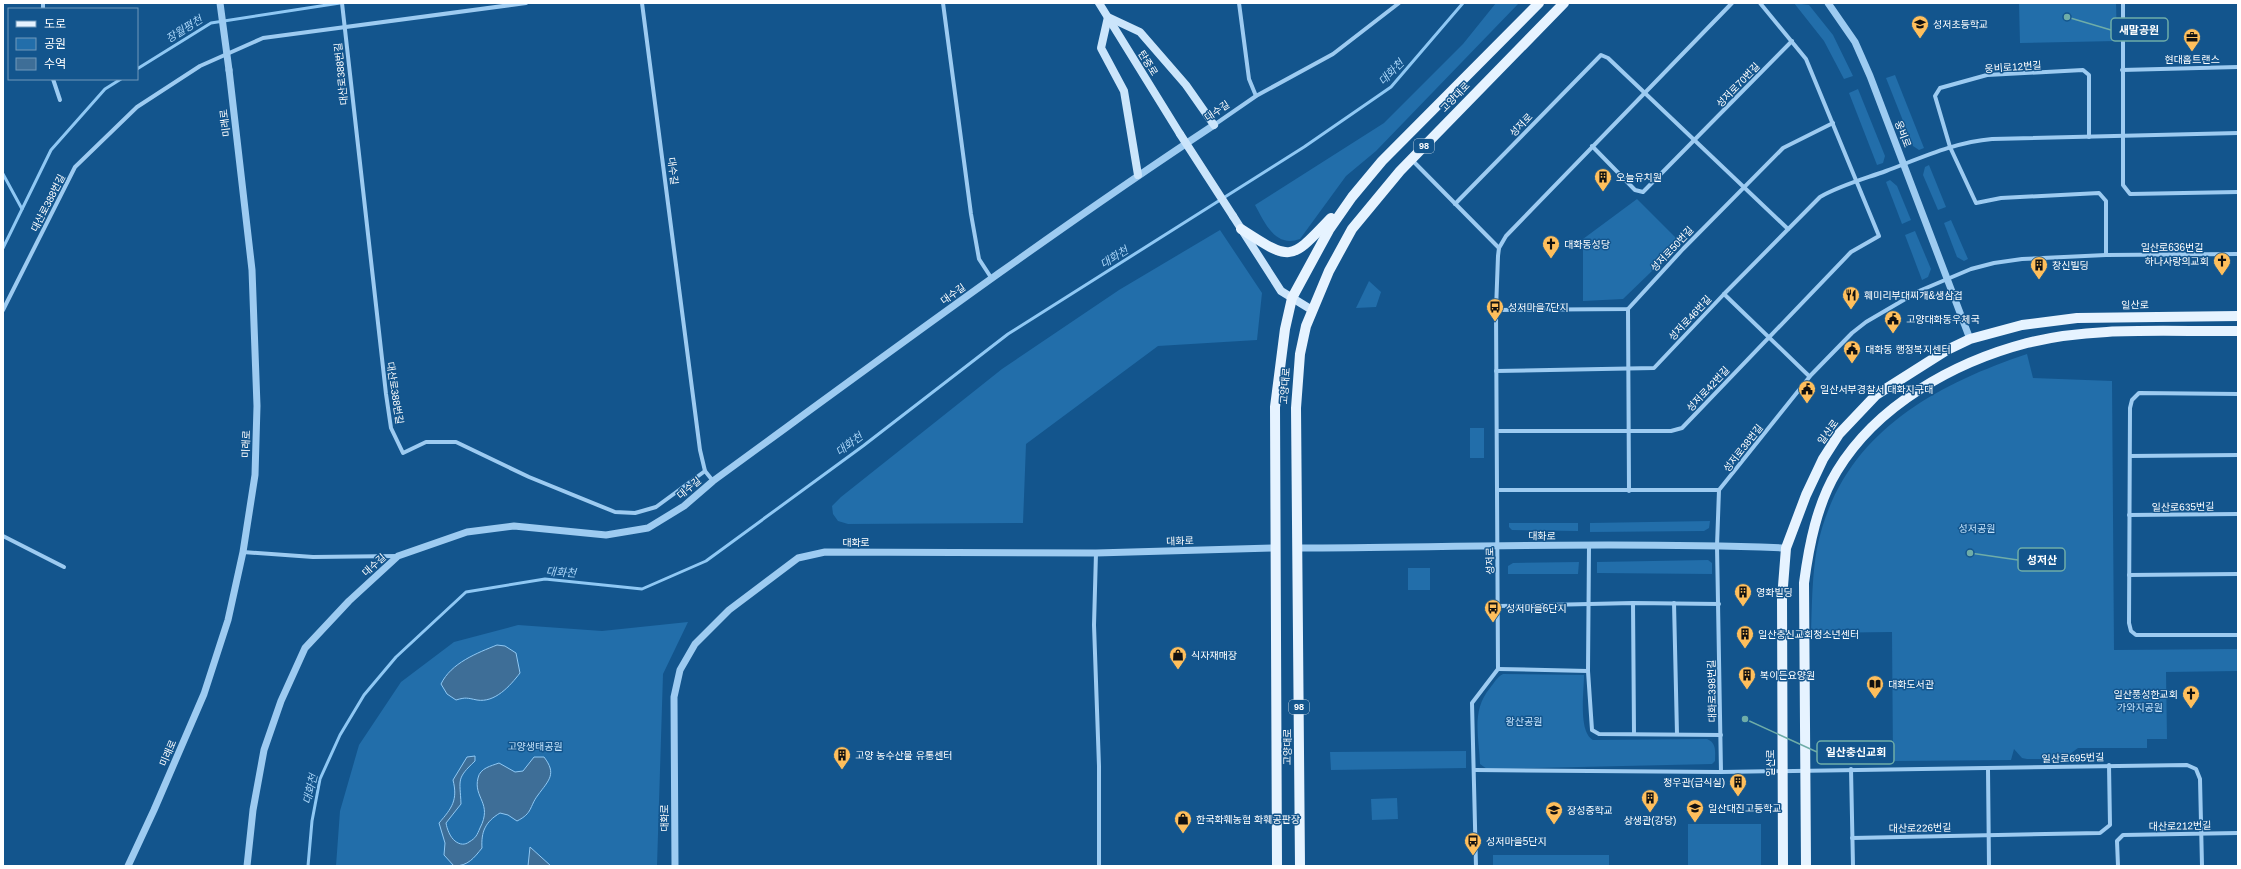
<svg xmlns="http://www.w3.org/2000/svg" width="2241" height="869" font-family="Arial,'Noto Sans KR',sans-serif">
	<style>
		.green { fill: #226eaa }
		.water { fill: #3e6e97; stroke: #8fc8f4 }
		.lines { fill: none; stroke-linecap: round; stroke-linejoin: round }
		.stream { stroke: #8fc8f4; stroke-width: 3 }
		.minor { stroke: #9dcbf1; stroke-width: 4 }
		.tertiary { stroke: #9dcbf1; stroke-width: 7 }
		.secondary { stroke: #cbe5fb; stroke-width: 8 }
		.primary { stroke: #e6f3ff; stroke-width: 10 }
		.tertiary-bridge { stroke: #9dcbf1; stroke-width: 7 }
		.secondary-bridge { stroke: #cbe5fb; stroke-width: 8 }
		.labels { text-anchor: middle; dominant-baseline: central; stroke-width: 3; stroke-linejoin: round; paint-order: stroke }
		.shield { fill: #13558d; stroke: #b8ccdd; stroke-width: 1 }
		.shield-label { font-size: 9px; font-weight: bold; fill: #fff }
		.poi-label { font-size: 10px; fill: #fff; stroke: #13558d; text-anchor: start }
		.street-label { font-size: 10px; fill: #fff; stroke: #13558d }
		.park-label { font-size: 10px; fill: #c4e3fc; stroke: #13558d }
		.water-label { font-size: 11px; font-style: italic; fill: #a9d5f8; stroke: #13558d }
		.leader { fill: none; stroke: #6fada8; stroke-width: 1.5 }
		.callout-dot { fill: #6fada8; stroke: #13558d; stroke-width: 1.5 }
		.callout { fill: #13558d; stroke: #6fada8; stroke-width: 1.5 }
		.callout-label { font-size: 11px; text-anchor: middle; font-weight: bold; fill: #fff }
	</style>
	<rect width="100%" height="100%" fill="#13558d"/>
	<g class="green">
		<path d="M1496,3h23l-143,148 -30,25 -46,63c-25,9 -35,-16 -45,-34l129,-82 79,-79z"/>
		<path d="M1794,3l15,2 24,30 20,41 -9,3 -20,-38z"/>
		<path d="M2019,3h97l1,38 -97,2z"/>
		<path d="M1895,75l29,73 -5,2 -6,-4 -27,-68z"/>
		<path d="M1858,89l27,67 -2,7 -6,2 -28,-72z"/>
		<path d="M1929,165l17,42 -8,3 -15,-35 2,-8z"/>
		<path d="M1890,180l7,6 14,34 -9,4 -16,-42z"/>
		<path d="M1637,199l44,44 -58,56 -40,2v-62z"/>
		<path d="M1951,220l17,39 -4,2 -7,-4 -13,-34z"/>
		<path d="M1220,230l42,63 -5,47 -99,6 -132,98 -3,79 -175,1 -10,-3 -5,-7 -1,-8 9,-9 161,-128 117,-79z"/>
		<path d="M1915,231l16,38 -3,8 -6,3 -17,-45z"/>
		<path d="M1369,281l12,11 -5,15 -20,1z"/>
		<path d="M2027,354l6,24 79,3 2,269 124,-1v22l-72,1 1,67h-20v9h-69l-15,11h-36l-5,-1 -8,-9 -3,11 -118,1 -1,-129 -81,1c1,-29 1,-57 6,-85 23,-111 112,-161 210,-194z"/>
		<rect x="1470" y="428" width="14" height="30"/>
		<path d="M1710,521l-1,7 -5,3 -114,1v-9z"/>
		<path d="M1509,523h69v8l-66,-1 -3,-3z"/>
		<path d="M1708,560l4,3v11l-115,-1v-11z"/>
		<path d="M1579,562l-1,12h-70v-8l5,-3z"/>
		<rect x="1408" y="568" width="22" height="22"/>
		<path d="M688,622l-25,52 -6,192h-321l4,-55 19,-66 42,-63 53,-40 64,-17 84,6z"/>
		<path d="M1503,674l81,1c0,16 -6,57 9,65l114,-1c10,4 8,13 8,22l-3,3 -225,5 -7,-5c-1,-28 -9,-53 10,-76 4,-5 7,-11 13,-14z"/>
		<path d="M1466,751v17l-135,2 -1,-18z"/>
		<path d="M1397,798l1,21 -26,1 -1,-21z"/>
		<rect x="1688" y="824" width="73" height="42"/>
		<rect x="1493" y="855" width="116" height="11"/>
	</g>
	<g class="water">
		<path d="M497,645l8,1 11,7 4,20c-10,13 -25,30 -43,27 -10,-2 -11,-3 -21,0l-9,-6 -6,-10c10,-21 36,-31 56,-39z"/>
		<path d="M475,756v5c-19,18 -15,18 -14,43l-15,19c1,6 4,14 9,18 5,4 10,4 14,1 7,-4 8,-7 11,-14 13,-25 -7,-30 -2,-50 2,-10 13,-12 21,-15l16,9 8,-1 11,-14h10c13,17 5,23 -6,38 -9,12 -5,18 -21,26l-9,-6 -8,-2c-15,9 -19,19 -18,35 -8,10 -14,18 -28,18l-10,-11 1,-12 -6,-20c13,-15 19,-23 14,-43l14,-23z"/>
		<path d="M530,847l21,19h-23z"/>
	</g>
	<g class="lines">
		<g class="stream">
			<path d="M137,69l74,-46 129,-20"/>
			<path d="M3,174l19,35"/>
			<path d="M3,248l48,-98 54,-61 16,-10"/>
			<path d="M308,866l4,-45 8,-42 20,-44 24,-40 32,-38 70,-65 79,-13 97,10 64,-28 157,-115 145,-112 296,-187 87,-60 72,-84"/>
		</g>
		<g class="minor">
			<path d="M43,3v6"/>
			<path d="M342,3l44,391 5,34 12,25 23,-11h30l73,35 86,35 20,1 21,-6 49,-36"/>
			<path d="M642,3l58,447 5,21 8,10"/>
			<path d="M943,3l28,211 8,45 13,20"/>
			<path d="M1239,3l10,76 7,17"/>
			<path d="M2123,3v182l7,9 108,-2"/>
			<path d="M2122,70l116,-3"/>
			<path d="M53,79l7,21"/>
			<path d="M1214,125l42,-29 77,-42 66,-51"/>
			<path d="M2089,137v-62l-6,-5 -96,5 -47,13 -5,8 15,51 26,56 25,-5 98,-5 7,8v54"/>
			<path d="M1592,146l43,44 8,2 149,-151"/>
			<path d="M1412,160l87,88"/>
			<path d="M1455,204l146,-149 7,3 180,171"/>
			<path d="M1724,294l85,82"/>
			<path d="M1628,309l1,182"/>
			<path d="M3,310l72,-143 62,-60 63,-41 63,-28 263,-35"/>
			<path d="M1496,310l132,-1 55,-60 100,-101 50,-25"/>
			<path d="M1496,371l158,-3 70,-74 96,-97c21,-12 44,-18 66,-26 35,-13 69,-29 106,-32l246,-6"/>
			<path d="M2238,394l-99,-1 -7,7 -2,8 -1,215 2,8 5,4h102"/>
			<path d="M1498,431h173l11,-3 169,-176 28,-16 -73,-177 -46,-56"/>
			<path d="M2130,456l108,-1"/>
			<path d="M1498,490h221l92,-115 41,-42 14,-11 53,-31 52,-22 23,-6 28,-4 84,-4 132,-1"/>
			<path d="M1719,490l-2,56 4,226"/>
			<path d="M2129,515l109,-1"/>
			<path d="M3,536l61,31"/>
			<path d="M1589,546l-1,125 4,59 7,4 122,1"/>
			<path d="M243,552l70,5 85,-1"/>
			<path d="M1096,553l-2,72 5,141v100"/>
			<path d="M2129,575l109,-1"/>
			<path d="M1633,603l1,131"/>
			<path d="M1674,603l3,131"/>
			<path d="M1499,606l134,-3 86,1"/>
			<path d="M1498,669l90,2"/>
			<path d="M1851,769l2,97"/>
			<path d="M1988,769l1,97"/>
			<path d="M1475,770l246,2 466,-7 9,4 4,10 2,87"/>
			<path d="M1852,838l248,-5 10,-8 -1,-60"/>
			<path d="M1476,866l-4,-163 26,-34 -2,-359 2,-54 1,-8 7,-12 226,-233"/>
			<path d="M2118,866l-1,-25 6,-6 115,-2"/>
		</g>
		<g class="tertiary">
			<path d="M1828,3l27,39 15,34 100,263"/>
			<path d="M1298,548c163,-1 326,-6 488,0"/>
			<path d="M128,866l26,-56 50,-116 24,-74 15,-68 12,-77 2,-69 -5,-136 -23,-200"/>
			<path d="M247,866l6,-56 11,-60 17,-49 24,-53 44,-47 49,-45 69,-24 47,-6 92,9 42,-7 36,-22 29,-25c166,-121 330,-243 501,-356"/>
			<path d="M675,866l-1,-169 6,-27 15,-26 34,-34 69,-52 27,-6 271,1 179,-5"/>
		</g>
		<g class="secondary">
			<path d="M1099,3l81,131"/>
			<path d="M1138,175l-14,-84 -23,-43 7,-31 32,15 46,53 28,40"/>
			<path d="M1233,216l48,75 31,19"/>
		</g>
		<g class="primary">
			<path d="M1241,229c51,33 49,32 90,-11"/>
			<path d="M1277,866l-2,-459 10,-78 7,-31 37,-68 23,-33 30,-36 157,-158"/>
			<path d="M1300,866l-4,-458 4,-54 6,-28 23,-55 23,-42 48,-58 164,-168"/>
			<path d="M1783,866l-1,-267 4,-51 20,-53 17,-36 16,-25 37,-39 71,-45 23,-11 52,-14 55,-7 161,-2"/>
			<path d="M1806,866l-2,-283c5,-38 13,-79 33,-112 40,-66 117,-109 190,-128 66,-17 143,-11 211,-12"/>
		</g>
		<path class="tertiary-bridge" d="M220,3l9,67"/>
		<path class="secondary-bridge" d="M1180,134l53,82"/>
	</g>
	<defs>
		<g id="school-pin" transform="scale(0.9)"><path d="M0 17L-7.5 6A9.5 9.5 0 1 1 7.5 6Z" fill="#ffbf5c" stroke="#13558d"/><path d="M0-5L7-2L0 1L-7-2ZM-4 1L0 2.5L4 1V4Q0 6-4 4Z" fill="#111"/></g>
		<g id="office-pin" transform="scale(0.9)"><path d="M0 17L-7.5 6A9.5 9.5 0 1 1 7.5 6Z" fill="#ffbf5c" stroke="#13558d"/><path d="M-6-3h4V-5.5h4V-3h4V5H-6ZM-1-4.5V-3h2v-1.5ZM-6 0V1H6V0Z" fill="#111"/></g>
		<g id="building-pin" transform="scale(0.9)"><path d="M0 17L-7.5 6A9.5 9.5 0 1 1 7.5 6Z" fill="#ffbf5c" stroke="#13558d"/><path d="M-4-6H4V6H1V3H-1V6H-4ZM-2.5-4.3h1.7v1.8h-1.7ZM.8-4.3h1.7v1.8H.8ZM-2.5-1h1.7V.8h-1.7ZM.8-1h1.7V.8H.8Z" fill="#111"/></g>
		<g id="church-pin" transform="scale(0.9)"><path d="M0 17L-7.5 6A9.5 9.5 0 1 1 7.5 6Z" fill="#ffbf5c" stroke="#13558d"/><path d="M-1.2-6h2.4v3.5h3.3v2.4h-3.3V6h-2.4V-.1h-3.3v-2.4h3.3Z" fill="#111"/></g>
		<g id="restaurant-pin" transform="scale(0.9)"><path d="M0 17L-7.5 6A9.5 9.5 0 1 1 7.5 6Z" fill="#ffbf5c" stroke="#13558d"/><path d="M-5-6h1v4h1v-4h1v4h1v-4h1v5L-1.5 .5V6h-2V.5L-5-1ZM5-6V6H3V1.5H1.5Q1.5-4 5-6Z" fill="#111"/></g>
		<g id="bus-pin" transform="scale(0.9)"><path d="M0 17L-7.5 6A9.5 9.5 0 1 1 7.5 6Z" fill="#ffbf5c" stroke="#13558d"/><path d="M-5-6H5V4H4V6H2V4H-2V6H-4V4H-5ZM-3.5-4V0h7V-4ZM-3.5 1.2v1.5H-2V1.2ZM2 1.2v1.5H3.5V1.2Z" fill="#111"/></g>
		<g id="civic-pin" transform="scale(0.9)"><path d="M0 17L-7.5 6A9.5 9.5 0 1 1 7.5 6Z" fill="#ffbf5c" stroke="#13558d"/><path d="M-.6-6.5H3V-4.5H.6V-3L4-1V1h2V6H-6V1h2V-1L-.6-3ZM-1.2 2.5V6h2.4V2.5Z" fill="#111"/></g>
		<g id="shop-pin" transform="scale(0.9)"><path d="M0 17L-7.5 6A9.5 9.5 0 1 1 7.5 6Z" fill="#ffbf5c" stroke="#13558d"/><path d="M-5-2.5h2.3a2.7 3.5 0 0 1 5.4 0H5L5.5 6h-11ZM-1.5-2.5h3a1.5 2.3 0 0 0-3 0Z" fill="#111"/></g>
		<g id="library-pin" transform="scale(0.9)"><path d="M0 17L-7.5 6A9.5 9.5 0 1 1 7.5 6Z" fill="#ffbf5c" stroke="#13558d"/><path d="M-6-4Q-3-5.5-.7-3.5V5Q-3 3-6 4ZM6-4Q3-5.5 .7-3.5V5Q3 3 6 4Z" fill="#111"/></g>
	</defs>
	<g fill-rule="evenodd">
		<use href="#school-pin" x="1920" y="24"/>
		<use href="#office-pin" x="2192" y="37"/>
		<use href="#building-pin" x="1603" y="177"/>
		<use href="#church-pin" x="1551" y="244"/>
		<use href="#church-pin" x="2222" y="261"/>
		<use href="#building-pin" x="2039" y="265"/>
		<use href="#restaurant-pin" x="1851" y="295"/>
		<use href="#bus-pin" x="1495" y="307"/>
		<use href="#civic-pin" x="1893" y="319"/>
		<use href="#civic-pin" x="1852" y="349"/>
		<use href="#civic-pin" x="1807" y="389"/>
		<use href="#building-pin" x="1743" y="592"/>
		<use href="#bus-pin" x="1493" y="608"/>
		<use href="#building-pin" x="1745" y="634"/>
		<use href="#shop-pin" x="1178" y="655"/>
		<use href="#building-pin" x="1747" y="675"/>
		<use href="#library-pin" x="1875" y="684"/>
		<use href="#church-pin" x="2191" y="694"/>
		<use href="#building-pin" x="842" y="755"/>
		<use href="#building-pin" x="1738" y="782"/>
		<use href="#building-pin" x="1650" y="798"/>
		<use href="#school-pin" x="1695" y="808"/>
		<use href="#school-pin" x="1554" y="810"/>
		<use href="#shop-pin" x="1183" y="819"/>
		<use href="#bus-pin" x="1473" y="841"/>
	</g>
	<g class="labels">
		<g class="shield">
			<rect x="1414" y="139" width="20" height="14" rx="3"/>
			<rect x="1289" y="700" width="20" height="14" rx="3"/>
		</g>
		<g class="shield-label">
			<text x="1424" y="146">98</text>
			<text x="1299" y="707">98</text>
		</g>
		<g class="poi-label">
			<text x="1933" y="24">성저초등학교</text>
			<text x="2192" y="59" text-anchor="middle">현대홈트랜스</text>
			<text x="1616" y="177">오늘유치원</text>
			<text x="1564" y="244">대화동성당</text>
			<text x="2209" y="261" text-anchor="end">하나사랑의교회</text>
			<text x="2052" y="265">창신빌딩</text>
			<text x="1864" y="295">훼미리부대찌개&amp;생삼겹</text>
			<text x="1508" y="307">성저마을7단지</text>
			<text x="1906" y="319">고양대화동우체국</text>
			<text x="1865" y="349">대화동 행정복지센터</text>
			<text x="1820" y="389">일산서부경찰서 대화지구대</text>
			<text x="1756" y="592">영화빌딩</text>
			<text x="1506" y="608">성저마을6단지</text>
			<text x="1758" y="634">일산충신교회청소년센터</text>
			<text x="1191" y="655">식자재매장</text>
			<text x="1760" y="675">복이든요양원</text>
			<text x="1888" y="684">대화도서관</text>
			<text x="2178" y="694" text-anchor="end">일산풍성한교회</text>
			<text x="855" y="755">고양 농수산물 유통센터</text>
			<text x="1725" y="782" text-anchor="end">청우관(급식실)</text>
			<text x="1708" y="808">일산대진고등학교</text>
			<text x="1567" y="810">장성중학교</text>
			<text x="1196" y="819">한국화훼농협 화훼공판장</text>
			<text x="1650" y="820" text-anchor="middle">상생관(강당)</text>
			<text x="1486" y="841">성저마을5단지</text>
		</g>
		<g class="street-label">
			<text transform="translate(1148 63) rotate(58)">탄중로</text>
			<text transform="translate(2013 67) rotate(-4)">웅비로12번길</text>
			<text transform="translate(341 74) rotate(-96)">대산로388번길</text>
			<text transform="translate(1738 85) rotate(-46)">성저로70번길</text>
			<text transform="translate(1455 97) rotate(-46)">고양대로</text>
			<text transform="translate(1217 111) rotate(-34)">대수길</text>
			<text transform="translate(225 123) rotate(-97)">미래로</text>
			<text transform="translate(1521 125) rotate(-46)">성저로</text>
			<text transform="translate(1903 134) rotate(69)">웅비로</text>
			<text transform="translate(673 171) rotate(83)">대수길</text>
			<text transform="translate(48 203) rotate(-63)">대산로388번길</text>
			<text x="2172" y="247">일산로636번길</text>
			<text transform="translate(1672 249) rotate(-47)">성저로50번길</text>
			<text transform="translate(953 294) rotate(-35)">대수길</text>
			<text transform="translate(2135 305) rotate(-1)">일산로</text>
			<text transform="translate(1690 318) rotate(-47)">성저로46번길</text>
			<text transform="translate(1285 386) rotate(-86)">고양대로</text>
			<text transform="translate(1708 389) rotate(-47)">성저로42번길</text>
			<text transform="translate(395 393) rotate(81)">대산로388번길</text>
			<text transform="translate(1828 432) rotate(-54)">일산로</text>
			<text transform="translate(246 444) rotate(-88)">미래로</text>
			<text transform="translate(1743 448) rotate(-52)">성저로38번길</text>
			<text transform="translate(689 488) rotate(-39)">대수길</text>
			<text transform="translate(2183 507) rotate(-1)">일산로635번길</text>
			<text transform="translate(1542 536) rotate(1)">대화로</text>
			<text transform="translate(1180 541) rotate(-2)">대화로</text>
			<text x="856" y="542">대화로</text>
			<text transform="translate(1490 561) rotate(-91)">성저로</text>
			<text transform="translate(374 565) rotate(-42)">대수길</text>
			<text transform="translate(1712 691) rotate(-91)">대화로398번길</text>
			<text transform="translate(1287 747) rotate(-90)">고양대로</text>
			<text transform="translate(168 753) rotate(-67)">미래로</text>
			<text transform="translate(2073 758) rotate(-2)">일산로695번길</text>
			<text transform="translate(1770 763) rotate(-90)">일산로</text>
			<text transform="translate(664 818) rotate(-90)">대화로</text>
			<text transform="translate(2180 826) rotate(-1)">대산로212번길</text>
			<text transform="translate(1920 828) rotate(-1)">대산로226번길</text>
		</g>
		<g class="park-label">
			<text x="1977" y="528">성저공원</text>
			<text x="2140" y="707">가와지공원</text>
			<text x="1524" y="721">왕산공원</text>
			<text x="535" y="746">고양생태공원</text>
		</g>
		<g class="water-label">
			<text transform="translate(184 29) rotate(-32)">장월평천</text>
			<text transform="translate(1391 72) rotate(-46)">대화천</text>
			<text transform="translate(1114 257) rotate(-32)">대화천</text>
			<text transform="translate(849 444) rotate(-37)">대화천</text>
			<text transform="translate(561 572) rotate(4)">대화천</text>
			<text transform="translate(310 789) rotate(-76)">대화천</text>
		</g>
	</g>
	<path class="leader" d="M2067 17L2111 30M1970 553L2018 560M1745 719L1817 752"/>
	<g class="callout-dot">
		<circle cx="2067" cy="17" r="4"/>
		<circle cx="1970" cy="553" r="4"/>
		<circle cx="1745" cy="719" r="4"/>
	</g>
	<g class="callout">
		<rect x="2111" y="18" width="57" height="23" rx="4"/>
		<rect x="2018" y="548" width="47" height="23" rx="4"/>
		<rect x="1817" y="741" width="77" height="23" rx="4"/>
	</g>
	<g class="callout-label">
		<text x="2139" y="34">새말공원</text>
		<text x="2042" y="564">성저산</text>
		<text x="1856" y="756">일산충신교회</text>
	</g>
	<rect width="2241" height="869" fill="none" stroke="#ffffff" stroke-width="8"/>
	<rect x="8" y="8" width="130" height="72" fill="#13558d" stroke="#7199bb"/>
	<rect x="16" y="21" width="20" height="6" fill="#e6f3ff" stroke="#7199bb"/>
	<text x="44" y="28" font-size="12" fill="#ffffff">도로</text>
	<rect x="16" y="38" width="20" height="12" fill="#226eaa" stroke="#7199bb"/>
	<text x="44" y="48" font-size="12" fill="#ffffff">공원</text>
	<rect x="16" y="58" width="20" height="12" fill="#3e6e97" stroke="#7199bb"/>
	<text x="44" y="68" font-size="12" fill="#ffffff">수역</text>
</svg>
